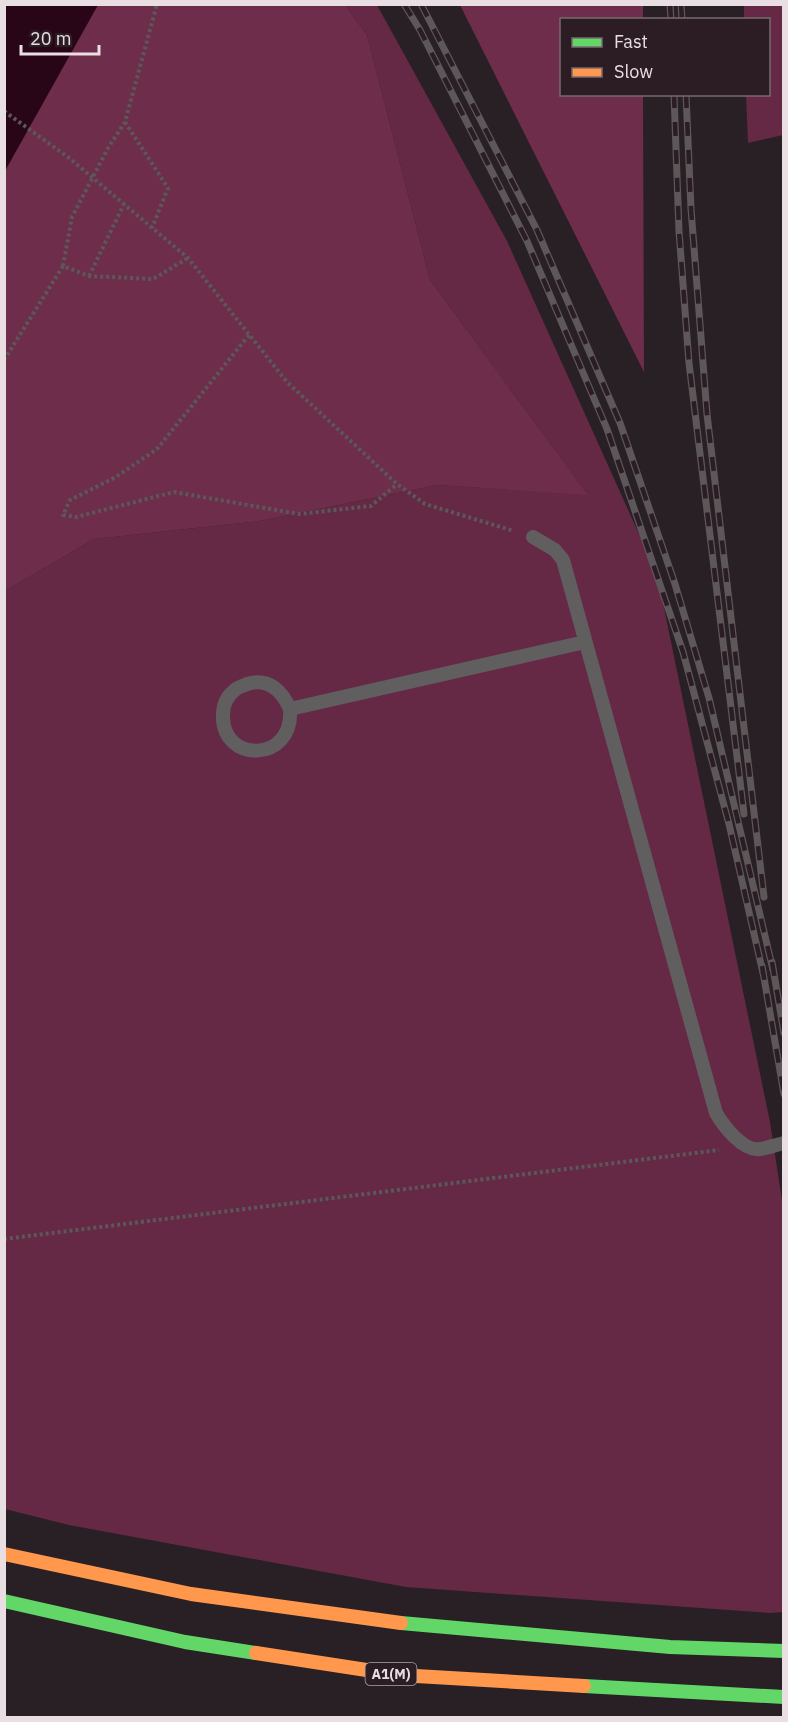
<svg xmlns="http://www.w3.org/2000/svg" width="788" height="1722" font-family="'IBM Plex Sans',sans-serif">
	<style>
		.green { fill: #652945 }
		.forest { fill: #6e2d4b }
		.water { fill: #280617 }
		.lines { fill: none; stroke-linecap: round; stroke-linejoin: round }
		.path { stroke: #5c5759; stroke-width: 4; stroke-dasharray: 3 3; stroke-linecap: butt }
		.lane { stroke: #615e5f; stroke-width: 14 }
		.fast { stroke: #63d668; stroke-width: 14 }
		.slow { stroke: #ff974d; stroke-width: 14 }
		.rail-casing { stroke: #5d575a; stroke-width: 7 }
		.rail { stroke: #2b1d23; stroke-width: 4.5; stroke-dasharray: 14; stroke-linecap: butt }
		.labels { text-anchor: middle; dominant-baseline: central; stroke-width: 4.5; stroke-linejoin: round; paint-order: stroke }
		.shield { fill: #2b1d23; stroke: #b0a5a9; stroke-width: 1.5 }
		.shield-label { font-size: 14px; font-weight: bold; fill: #e9dfe2 }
	</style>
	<rect width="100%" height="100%" fill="#282024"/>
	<g class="green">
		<path d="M345,5h32l130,236 150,333 113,548 13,85v405l-13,1 -364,-26 -337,-62 -64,-16v-918l89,-52 166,-18 177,-36 150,9 -157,-214 -63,-245z"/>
		<path d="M744,5h40l-1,130 -35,8 -2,-48 22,-1v-74l-24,-1z"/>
	</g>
	<g class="forest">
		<path d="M91,5h254l22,30 63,245 158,215 -151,-10 -177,36 -166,18 -89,52 -1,-426z"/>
		<path d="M460,5h183v14l-81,1v74l81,1 1,277z"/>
	</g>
	<path class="water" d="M5,4l93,1 -93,166 -1,-166z"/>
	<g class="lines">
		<g class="path">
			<path d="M4,111l64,46 120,101 99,124 110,102 28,20 89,27"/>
			<path d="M125,122l43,66 -16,40"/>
			<path d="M63,266l9,-49 36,-69 17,-26 32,-118"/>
			<path d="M89,276l35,-72"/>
			<path d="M249,335l-92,114 -41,28 -46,23 -7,15 13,2 98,-25 125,22 72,-8 26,-22"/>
			<path d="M4,360l59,-94 26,10 64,3 35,-21"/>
			<path d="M4,1239l715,-89"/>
		</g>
		<g class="lane">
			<path d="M533,537l22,13 8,10 153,553c7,12 27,39 44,36 8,-1 15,-4 24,-6"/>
			<path d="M290,709c-8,-18 -21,-32 -43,-25 -4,2 -9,3 -12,6 -8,6 -12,15 -12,25 -2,48 71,49 67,-6l295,-67"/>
		</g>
		<g class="fast">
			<path d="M4,1601l181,41 71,11"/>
			<path d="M401,1623l269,24 114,4"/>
			<path d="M584,1686l200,11"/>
		</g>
		<g class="slow">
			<path d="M4,1554l187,40 210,29"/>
			<path d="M256,1653l143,22 185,11"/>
		</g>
		<g class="rail-casing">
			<g id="rail">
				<path d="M404,4l16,26 107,211 80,188 76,223 46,172 34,149"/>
				<path d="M421,4l116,226 83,193 55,161 34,114 64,272"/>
				<path d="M670,4l1,16"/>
				<path d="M681,4l1,16"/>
				<path d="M674,94l5,137 10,132 55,451"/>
				<path d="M686,94l5,115 16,205 57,483"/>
				<path d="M772,962l12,71"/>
				<path d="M762,966l22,128"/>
			</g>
		</g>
		<use href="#rail" class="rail"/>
	</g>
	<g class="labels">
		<rect class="shield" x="365.5" y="1663" width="51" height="22" rx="4.5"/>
		<g class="shield-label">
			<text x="391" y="1674">A1(M)</text>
		</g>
	</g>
	<rect width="788" height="1722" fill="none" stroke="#e9dfe2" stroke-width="12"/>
	<rect x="560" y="18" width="210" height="78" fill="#2b1d23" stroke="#776b6f" stroke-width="1.5"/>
	<rect x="572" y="38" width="30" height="9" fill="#63d668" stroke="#776b6f" stroke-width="1.5"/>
	<text x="614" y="48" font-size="18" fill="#e9dfe2">Fast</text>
	<rect x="572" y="68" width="30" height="9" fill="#ff974d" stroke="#776b6f" stroke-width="1.5"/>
	<text x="614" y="78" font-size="18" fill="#e9dfe2">Slow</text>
	<path d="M21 45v9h78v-9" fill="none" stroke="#e9dfe2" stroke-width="3"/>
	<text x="30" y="45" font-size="18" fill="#e9dfe2" stroke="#2b1d23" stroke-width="4.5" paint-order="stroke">20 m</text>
</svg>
